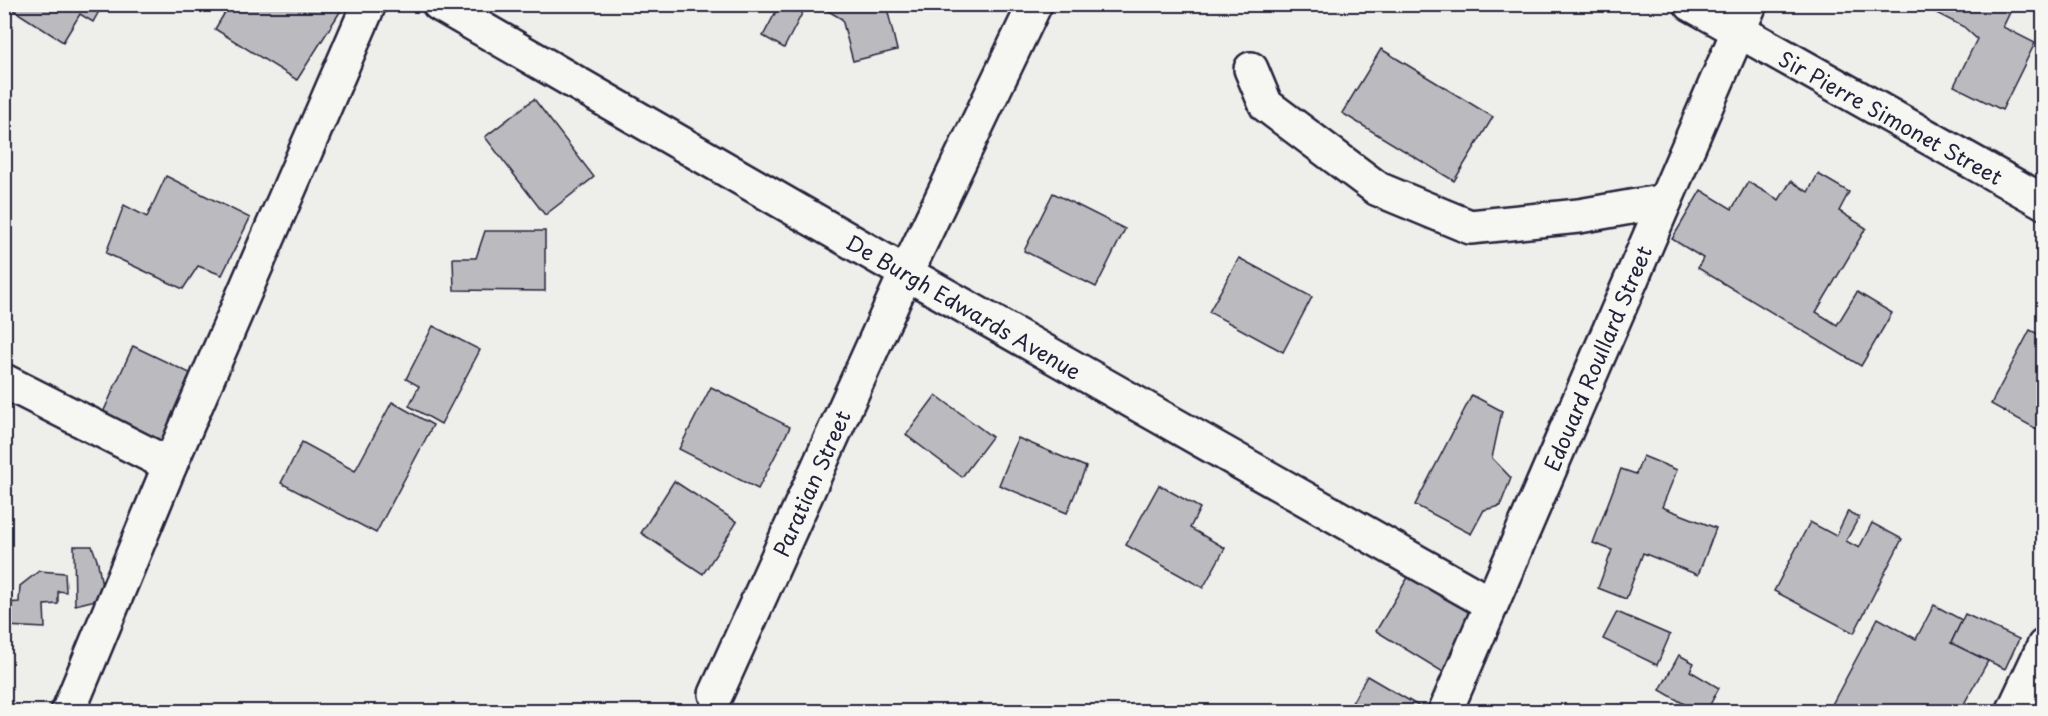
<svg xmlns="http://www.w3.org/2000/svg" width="2048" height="716" font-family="'Playpen Sans',sans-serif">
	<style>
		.building { fill: #bbbbbf; stroke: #22223b; stroke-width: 1.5 }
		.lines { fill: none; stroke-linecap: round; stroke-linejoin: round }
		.minor-casing { stroke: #22223b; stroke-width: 38 }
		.minor { stroke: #f6f6f2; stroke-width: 33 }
		.labels { text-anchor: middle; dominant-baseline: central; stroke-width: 5; stroke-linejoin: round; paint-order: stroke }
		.street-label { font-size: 21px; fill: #22223b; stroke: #f6f6f2 }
	</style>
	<rect width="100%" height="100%" fill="#eeeeeb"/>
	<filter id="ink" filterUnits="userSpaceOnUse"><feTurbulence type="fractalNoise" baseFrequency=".0167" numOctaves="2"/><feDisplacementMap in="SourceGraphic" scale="12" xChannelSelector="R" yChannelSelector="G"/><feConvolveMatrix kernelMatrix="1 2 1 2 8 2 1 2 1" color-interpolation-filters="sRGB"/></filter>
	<g filter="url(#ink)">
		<g class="building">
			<path d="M4,4h99l-10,18 -13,-8 -17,28z"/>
			<path d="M230,4h115l-48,76 -82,-51z"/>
			<path d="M780,4h27l-23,44 -21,-12z"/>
			<path d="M816,4h70l11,46 -44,11 -11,-42z"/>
			<path d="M1919,4h95l-11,23 32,16 -33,67 -48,-24 23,-47 -13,-12z"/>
			<path d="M1381,49l112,68 -39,64 -112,-68z"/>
			<path d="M534,99l60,78 -49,38 -60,-78z"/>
			<path d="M1818,174l31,18 -10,19 27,17 -50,84 21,13 20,-33 35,21 -31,53 -163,-98 5,-10 -31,-19 29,-49 31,19 16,-27 31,18 12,-19 17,11z"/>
			<path d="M166,176l84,42 -28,57 -24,-9 -15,23 -77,-36 18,-48 23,12z"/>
			<path d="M1053,193l72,36 -29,58 -72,-36z"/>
			<path d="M485,231h60v60l-91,-1 -1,-32h23z"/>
			<path d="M1239,258l73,39 -29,55 -74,-40z"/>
			<path d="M433,326l47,24 -39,74 -32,-18 10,-20 -13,-7z"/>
			<path d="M2030,330l14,7v96l-53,-29z"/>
			<path d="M133,346l61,29 -32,68 -60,-28z"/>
			<path d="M711,387l79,40 -32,62 -79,-40z"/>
			<path d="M936,395l56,42 -30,40 -56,-42z"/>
			<path d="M1472,395l30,16 -10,47 19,20 -11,28 -16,4 -13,24 -56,-29z"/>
			<path d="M392,402l41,23 -57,108 -95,-50 21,-41 53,29z"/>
			<path d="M1018,438l68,29 -19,46 -68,-28z"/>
			<path d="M1643,456l34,14 -15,37 54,21 -18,47 -55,-22 -17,46 -28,-11 14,-38 -19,-7 28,-74 15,5z"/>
			<path d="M674,481l63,41 -34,52 -62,-41z"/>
			<path d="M1159,485l41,23 -10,20 35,20 -22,40 -77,-43z"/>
			<path d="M1848,511l11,6 -13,24 13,7 13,-25 30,16 -48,94 -80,-42 36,-69 26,14z"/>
			<path d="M74,546h18l6,17 6,35 -29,7z"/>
			<path d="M1413,569l68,42 -38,61 -67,-41z"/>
			<path d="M39,571l26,2 1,19 -8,-1v13l-14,1 1,23 -40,-2 1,-23 13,-1 1,-16z"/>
			<path d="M1934,605l28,15 -11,23 37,18 -27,48 4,3h-137l50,-94 38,21z"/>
			<path d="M1617,612l53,23 -13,30 -54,-26z"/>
			<path d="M1965,614l54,25 -14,30 -54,-26z"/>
			<path d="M1679,655l15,8 -4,8 29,17 -13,24h-8l-38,-22z"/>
			<path d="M1367,676l62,36h-82z"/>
		</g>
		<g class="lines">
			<g class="minor-casing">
				<g id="minor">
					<path d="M439,4l467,269 585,331"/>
					<path d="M1691,4l353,198"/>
					<path d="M1251,69l15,36 112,84 92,38 109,-11 86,-15"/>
					<path d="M4,381l166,84"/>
					<path d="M716,694l190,-421 129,-269"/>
					<path d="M68,712l102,-247 199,-461"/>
					<path d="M1445,712l305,-708"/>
					<path d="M2013,712l31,-66"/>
				</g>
			</g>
			<use href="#minor" class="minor"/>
		</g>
	</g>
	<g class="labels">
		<g class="street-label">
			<text transform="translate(1891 117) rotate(29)">Sir Pierre Simonet Street</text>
			<text transform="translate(964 306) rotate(30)">De Burgh Edwards Avenue</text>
			<text transform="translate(1597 358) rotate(-67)">Edouard Roullard Street</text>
			<text transform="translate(811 483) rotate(-66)">Paratian Street</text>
		</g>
	</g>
	<rect width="2048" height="716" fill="none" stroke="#f6f6f2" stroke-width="24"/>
	<rect x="12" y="12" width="2024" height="692" fill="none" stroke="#22223b" stroke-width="2" filter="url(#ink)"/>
</svg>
